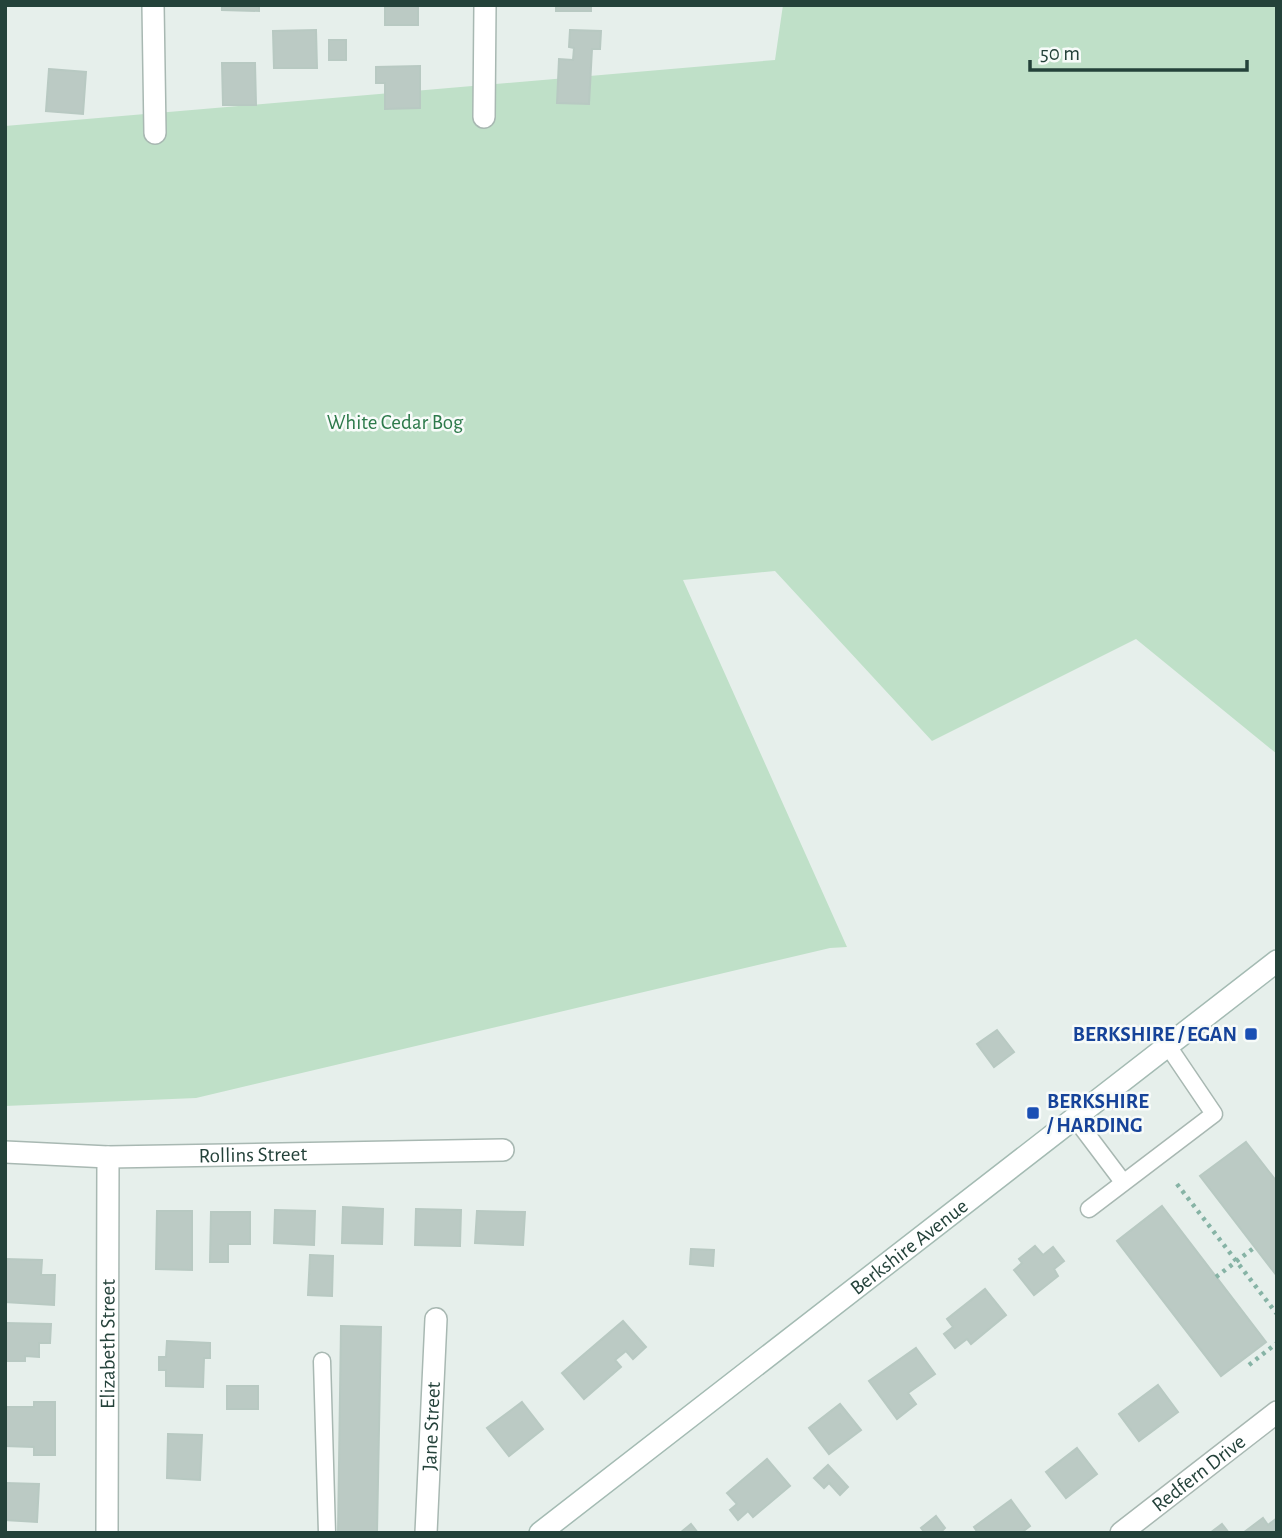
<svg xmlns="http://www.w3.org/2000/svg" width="1282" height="1538" font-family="'Alegreya Sans',sans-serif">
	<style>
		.green { fill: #bfe0c8 }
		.building { fill: #bbcac4; stroke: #b8c9c2; stroke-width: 2 }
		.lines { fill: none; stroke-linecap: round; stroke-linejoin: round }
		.service-casing { stroke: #a8b8b2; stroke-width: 19 }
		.minor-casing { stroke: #a8b8b2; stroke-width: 24 }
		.secondary-casing { stroke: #a4bbb3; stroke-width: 24 }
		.path { stroke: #86b3a5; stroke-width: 4.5; stroke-dasharray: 3.5 5; stroke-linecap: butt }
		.service { stroke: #fff; stroke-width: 16 }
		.minor { stroke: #fff; stroke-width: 21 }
		.secondary { stroke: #fff; stroke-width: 21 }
		.transit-dot { fill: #1a4fb4; stroke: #f7fbf9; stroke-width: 2.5 }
		.labels { text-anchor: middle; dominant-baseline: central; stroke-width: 5; stroke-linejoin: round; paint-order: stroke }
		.park-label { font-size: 21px; fill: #2d7a4b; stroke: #f7fbf9 }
		.transit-label { font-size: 21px; font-weight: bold; fill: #164399; stroke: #f7fbf9; text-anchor: end }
		.street-label { font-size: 21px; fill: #24423a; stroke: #f7fbf9 }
	</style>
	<rect width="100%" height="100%" fill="#e6efeb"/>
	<path class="green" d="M783,5h494v749l-141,-115 -204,102 -157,-170 -92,9 164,367 -17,1 -634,150 -191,8v-980l770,-66z"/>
	<g class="building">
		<path d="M222,5h37v6l-37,-1z"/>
		<rect x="385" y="5" width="33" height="20"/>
		<rect x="556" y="5" width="35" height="6"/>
		<path d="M316,30l1,38h-43l-1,-37z"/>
		<path d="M570,30l31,1 -1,18h-8l-3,55 -32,-1 2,-44 14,1 1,-12 -5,-1z"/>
		<rect x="329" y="40" width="17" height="20"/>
		<path d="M222,63h33l1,42h-33z"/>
		<path d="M420,66v42l-35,1v-26h-9v-16z"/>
		<path d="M49,69l37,3 -3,42 -37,-3z"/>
		<path d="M997,1030l17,22 -20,15 -17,-23z"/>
		<path d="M1246,1142l31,40v94l-77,-100z"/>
		<path d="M1162,1206l104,136 -45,34 -104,-135z"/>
		<path d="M343,1207l40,2 -1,35 -40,-1z"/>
		<path d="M416,1209l45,1 -1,36 -45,-1z"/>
		<path d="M275,1210l40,1 -1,34 -40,-2z"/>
		<path d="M157,1211h35v59l-36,-1z"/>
		<path d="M477,1211l48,1 -2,33 -48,-2z"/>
		<path d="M211,1212h39v32h-22v18h-18z"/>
		<path d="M1035,1246l8,9 10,-8 11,14 -10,8 4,7 -24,19 -20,-25 8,-7 -3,-4z"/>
		<path d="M691,1249l23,1 -1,16 -23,-2z"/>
		<path d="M310,1255l23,1 -1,40 -24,-1z"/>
		<path d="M5,1259l37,1 -1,15h14l-1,30 -49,-3z"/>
		<path d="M985,1289l21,26 -35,29 -4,-5 -12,9 -11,-14 9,-7 -6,-8z"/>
		<path d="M623,1321l23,26 -13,12 -7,-8 -11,9 6,7 -37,32 -22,-26z"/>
		<path d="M5,1323l46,1 -1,19h-11v14l-14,-1v5h-20z"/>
		<path d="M341,1326l40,1 -4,206h-39z"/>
		<path d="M167,1341l43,2v15h-6l-1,29 -37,-1v-16h-7v-13h7z"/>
		<path d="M916,1348l19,26 -27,19 8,11 -19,15 -28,-38z"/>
		<path d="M1158,1385l20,27 -39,29 -20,-27z"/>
		<rect x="227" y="1386" width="31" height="23"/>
		<path d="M34,1402h21v53h-21v-8l-29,-1v-39h29z"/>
		<path d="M522,1402l21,27 -34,27 -22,-28z"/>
		<path d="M840,1404l21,26 -32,24 -20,-26z"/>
		<path d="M168,1434l34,1 -2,45 -33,-2z"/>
		<path d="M1077,1448l20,26 -31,24 -20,-26z"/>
		<path d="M767,1459l23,27 -37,31 -5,-6 -10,9 -8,-10 7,-6 -10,-11z"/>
		<path d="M828,1465l20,22 -8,8 -11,-12 -5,5 -10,-10z"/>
		<path d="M5,1483l34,1 -2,38 -32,-2z"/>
		<path d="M1011,1500l19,26 -9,7h-43l-4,-6z"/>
		<path d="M936,1516l9,12 -5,5h-15l-4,-5z"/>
		<path d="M1263,1518l5,7 9,-7v15h-34z"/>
		<path d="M691,1524l7,9h-18z"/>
		<path d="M1222,1524l7,9h-19z"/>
	</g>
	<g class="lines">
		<g class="service-casing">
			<g id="service">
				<path d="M1074,1117l49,65"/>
				<path d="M1089,1209l125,-95 -46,-68"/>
				<path d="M322,1361l5,172"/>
			</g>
		</g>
		<g class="minor-casing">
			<g id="minor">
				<path d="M153,5l2,128"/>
				<path d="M484,117l1,-112"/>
				<path id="s1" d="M5,1152l103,5 395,-7"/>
				<path id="s2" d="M107,1533l1,-376"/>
				<path id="s3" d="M426,1533l10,-214"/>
				<path id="s4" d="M1121,1533l156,-121"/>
			</g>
		</g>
		<g class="secondary-casing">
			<g id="secondary">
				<path id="s5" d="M540,1533l737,-572"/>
			</g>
		</g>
		<g class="path">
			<path d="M1177,1184l100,130"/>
			<path d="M1216,1277l39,-30"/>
			<path d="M1249,1365l28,-22"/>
		</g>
		<use href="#service" class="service"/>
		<use href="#minor" class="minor"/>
		<use href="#secondary" class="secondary"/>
	</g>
	<g class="transit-dot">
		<rect x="1244" y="1027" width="14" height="14" rx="3.5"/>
		<rect x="1026" y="1106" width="14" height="14" rx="3.5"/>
	</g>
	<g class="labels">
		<g class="park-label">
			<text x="395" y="422">White Cedar Bog</text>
		</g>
		<g class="transit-label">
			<text x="1237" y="1034">BERKSHIRE / EGAN</text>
			<text x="1047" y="1101" text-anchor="start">BERKSHIRE<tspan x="1047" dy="24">/ HARDING</tspan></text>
		</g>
		<g class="street-label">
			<text stroke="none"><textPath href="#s1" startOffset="248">Rollins Street</textPath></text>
			<text stroke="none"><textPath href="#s5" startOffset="467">Berkshire Avenue</textPath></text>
			<text stroke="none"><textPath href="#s2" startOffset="189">Elizabeth Street</textPath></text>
			<text stroke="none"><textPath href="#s3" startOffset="107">Jane Street</textPath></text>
			<text stroke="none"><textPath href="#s4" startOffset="98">Redfern Drive</textPath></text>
		</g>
	</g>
	<rect width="1282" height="1538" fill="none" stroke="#24423a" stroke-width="14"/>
	<path d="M1030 60v10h217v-10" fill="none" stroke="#24423a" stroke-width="3.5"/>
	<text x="1040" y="60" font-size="21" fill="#24423a" stroke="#f7fbf9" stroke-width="5" paint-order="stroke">50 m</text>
</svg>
